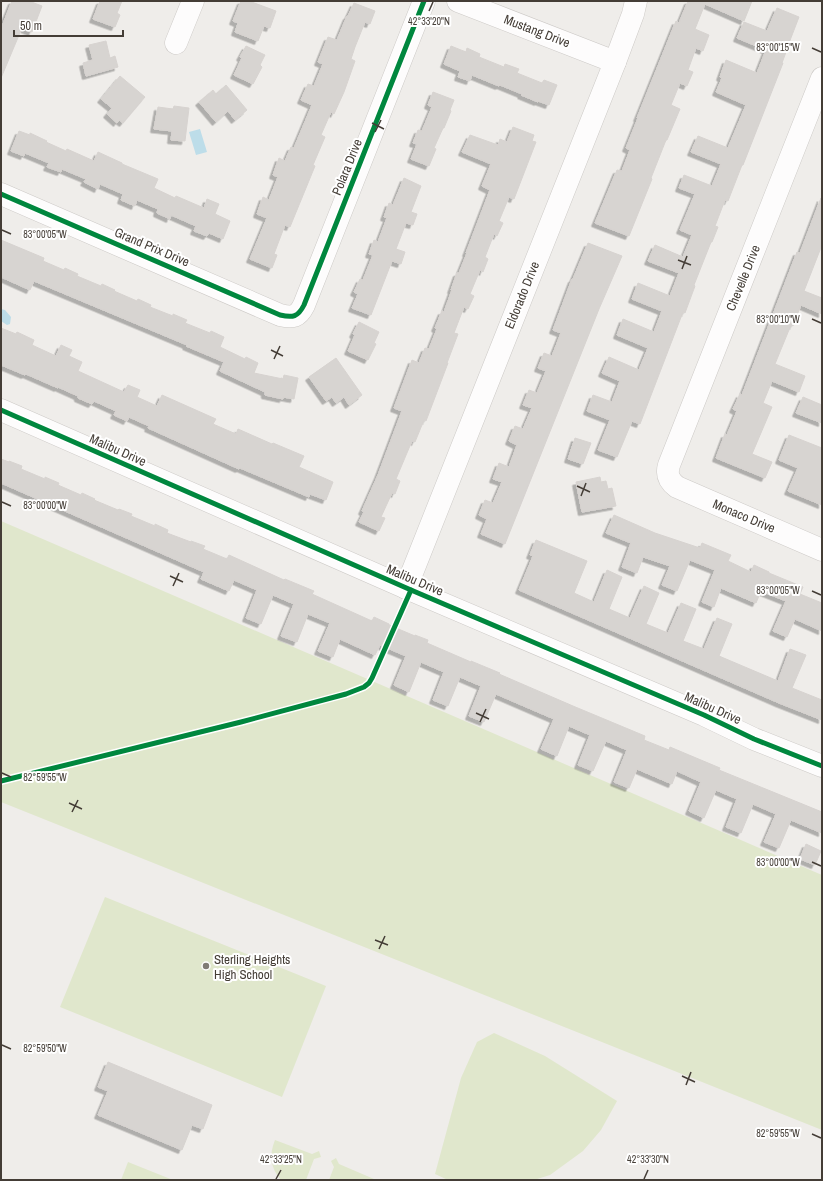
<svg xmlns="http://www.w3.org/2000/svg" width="823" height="1181" font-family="'Archivo Narrow',sans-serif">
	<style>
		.green { fill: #e0e7cc }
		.water { fill: #bddde9 }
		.building { fill: #d7d4d1; stroke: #d7d3d0; filter: url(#shadow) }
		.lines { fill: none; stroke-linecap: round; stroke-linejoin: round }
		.minor-casing { stroke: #cdcac7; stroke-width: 23 }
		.minor { stroke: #fdfcfc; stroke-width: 22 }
		.cycleway-casing { stroke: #fff; stroke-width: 8 }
		.cycleway { stroke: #00873e; stroke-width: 5 }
		.ticks { fill: none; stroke: #443d36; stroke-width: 1.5 }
		.poi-dot { fill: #807b75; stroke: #fff; stroke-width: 1.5 }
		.labels { text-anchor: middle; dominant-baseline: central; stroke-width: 4; stroke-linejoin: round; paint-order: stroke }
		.street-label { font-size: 13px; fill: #443d36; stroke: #fff }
		.poi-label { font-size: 13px; fill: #443d36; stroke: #fff; text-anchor: start }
		.ticks-label { font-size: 10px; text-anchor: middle; fill: #443d36; stroke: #fff; stroke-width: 4; stroke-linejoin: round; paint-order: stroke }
	</style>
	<defs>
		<filter id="shadow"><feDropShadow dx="-3.5" dy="3.5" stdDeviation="0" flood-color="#0004"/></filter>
	</defs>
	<rect width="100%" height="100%" fill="#efedea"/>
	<g class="green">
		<path d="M1,521l821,354v255l-821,-328z"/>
		<path d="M105,897l221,89 -44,111 -222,-90z"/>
		<path d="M494,1033l51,23 72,45 -16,29 -18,21 -33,24 -16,5h-86l-13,-6 26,-96 16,-36z"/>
		<path d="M275,1140l37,14 7,-3 2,6 -7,2 -8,21h-25c-11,-13 -12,-25 -6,-40z"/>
		<path d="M336,1158l3,6 35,15v1h-45l5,-13 -3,-6z"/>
		<path d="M128,1162l45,18h-52z"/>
	</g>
	<g class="water">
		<path d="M200,129l7,23 -11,3 -7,-23z"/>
		<path d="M1,309l4,1 6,7 -1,7 -3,1 -6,-4z"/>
	</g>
	<g class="building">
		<path d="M12,1h17l13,5 -10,26 -10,-4 -21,50v-49z"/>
		<path d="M100,1h22l-5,12 3,2 -5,12 -22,-8z"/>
		<path d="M241,1h8l27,10 -6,17 -6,-2 -6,15 -23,-9 3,-9 -5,-2z"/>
		<path d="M688,1h64l-8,20 -39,-17 -10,25 14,6 -6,16 -7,-3 -8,22 5,2 -6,14 -7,-3 -9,22 9,4 -13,31h-1l-15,38 1,1 -23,57 -34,-13 22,-53 5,1 8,-21 -4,-2 12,-30h-1l39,-97 3,2z"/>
		<path d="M354,3l21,8 -5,13 -5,-2 -10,25 -4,12 4,2 -11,31 -10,22 -3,-2 -10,23 4,2 -12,28 2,1 -25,61 -5,-2 -11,29 3,1 -5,13 -22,-9 17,-41 -10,-4 6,-17 6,3 9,-23 -5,-2 6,-17 6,3 6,-14 3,1 18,-43 -11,-5 7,-16 6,2 9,-22 -5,-2 10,-25 9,3 10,-24h1z"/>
		<path d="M777,8l22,9 -10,26v1l-7,19h1l-40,102h-1l-14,36 -3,-1 -10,26 3,1 -6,15h-1l-17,43 1,1 -10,27 -2,-1 -43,112 -8,-3 -15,36 -19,-7 12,-30 -23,-9 6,-16 19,7 8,-21 -18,-8 7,-16 30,13 9,-22 -31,-13 6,-16 31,13 8,-21 -30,-12 6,-16 32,13 9,-23 -31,-12 7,-16 28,12 9,-22 -12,-5 15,-36 -16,-6 5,-13 28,11 9,-22 -30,-12 7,-16 30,12 18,-43 -30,-13 6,-14 -2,-1 6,-17 31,13 9,-23 -29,-12 7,-16 23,9z"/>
		<path d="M106,41l4,17 5,-2 3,11 -32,9 -3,-13 10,-3 -4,-15z"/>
		<path d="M246,46l19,9 -5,10 2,2 -9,17 -19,-9 8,-17 -2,-1z"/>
		<path d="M451,46l15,6 1,-4 13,6 -1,3 25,10 1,-3 14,5 -2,4 25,10 2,-3 13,5 -8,20 -11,-4v1l-17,-7 1,-1 -22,-9 -1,1 -27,-11 -2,6 -12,-4 2,-6 -16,-7z"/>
		<path d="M120,76l25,21 -22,26 -4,-3 -2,3 -10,-9 5,-6 -11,-9z"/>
		<path d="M226,85l21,25 -12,10 -7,-9 -12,11 -17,-20 14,-12 3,4z"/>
		<path d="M433,92l21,8 -4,10 1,1 -7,17h-1l-9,20 2,1 -7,17 -18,-7 6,-15 -4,-1 5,-13 4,1 10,-24 -4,-2z"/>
		<path d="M174,106l15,2 -4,33 -14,-1 1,-9 -18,-2 4,-22 15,2z"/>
		<path d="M513,127l21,8 -2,6 4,1 -22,57 -5,-2 -10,24 4,2 -6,13 -3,-2 -9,23 3,2 -5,13 -3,-2 -10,24 4,2 -6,13 -4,-2 -10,26 4,1 -11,29h1l-22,58 -2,-1 -9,22 -3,-1 -16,38 4,2 -5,13 -3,-1 -11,24 4,1 -6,13 -20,-9 5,-10 -2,-1 16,-36 24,-64 -8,-3 18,-48 7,3 6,-15 4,1 8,-20 -2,-1 7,-17 2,1 8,-22h-1l6,-17h2l8,-20h-1l24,-63 -8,-4 9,-22 -29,-12 8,-17 28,10 2,-6 7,3z"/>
		<path d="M19,131l11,4v-2l17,8 -1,1 20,9 1,-2 27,12 4,-9 24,11v1l36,15 -4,9 21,10 1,-2 28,12 3,-9 12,5 -4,10 15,7 -7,18 -14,-6 -2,3 -13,-5 2,-5 -25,-11 -1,4 -13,-6 1,-4 -21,-9 -2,6 -14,-6 2,-6 -23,-10 -2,5 -14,-7 2,-3 -24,-10 -1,3 -14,-5 2,-4 -24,-10 -1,3 -13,-5z"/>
		<path d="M404,178l17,8 -10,26 6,2 -4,11 -7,-2 -10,26 9,3 -4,12 -9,-3 -21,54 -19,-7 6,-14 -4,-2 6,-13 3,1 10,-25 -4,-1 5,-14 4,2 9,-24 -3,-1 5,-14 4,2z"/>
		<path d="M821,198l1,47 -18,46 18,7v16l-21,-9 -8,21 -2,-1 -16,39 30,12 -6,16 -27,-11 -9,22 9,4 -20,47 20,8 -7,16 -49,-20 9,-24 2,1 10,-24 -4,-2 7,-15 2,1 55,-143 3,1z"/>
		<path d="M1,240l43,18 -1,3 21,9 1,-2 13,6 -1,2 24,10 1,-2 13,6 -1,1 23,10 1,-2 13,6 -1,2 23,9v-2l14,6 -2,3 25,10 1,-2 13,6 -4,10 25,12 1,-2 12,6 -4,10 29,6 1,-4 14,3 -4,21 -11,-2v2l-18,-4v-3l-45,-21 4,-9 -38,-16 1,-1 -153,-64 -4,9 -29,-13z"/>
		<path d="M588,243l34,13 -23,53 -94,235 -24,-10 6,-15 -8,-4 6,-15 8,3 9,-21 -9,-3 6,-16 10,4 8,-22 -8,-4 6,-15 8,3 9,-21 -9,-3 6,-15 8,3 9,-22 -8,-3 6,-15 8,3 9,-23 -8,-3 19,-51h1z"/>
		<path d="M359,322l20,10 -5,11 2,1 -8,16 -20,-9 7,-16 -2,-1z"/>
		<path d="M1,328l15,6 1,-2 17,8 -2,5 24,11 5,-11 11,5 -3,6 13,6 -4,9 46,21 4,-7 12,5 -3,7 20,9 5,-11 54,24 -3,5 23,10 2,-5 34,15 1,-1 31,13 -5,11 34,15 -7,18 -16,-6 -1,3 -69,-29 -1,1 -91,-41 1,-2 -20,-9 -2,4 -13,-6 2,-4 -22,-10 -2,3 -14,-6v-2l-20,-9v1l-32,-14 -1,1 -24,-10z"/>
		<path d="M336,358l26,37 -13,10 -5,-8 -8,6 -4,-6 -6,4 -17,-24z"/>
		<path d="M803,397l19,8v18l-26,-10z"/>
		<path d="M789,435l33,13v57l-34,-14 10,-23 -19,-8z"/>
		<path d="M575,438l16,5 -8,21 -15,-5z"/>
		<path d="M1,459l8,3v-1l13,5 -1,3 24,10v-2l14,6 -1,2 23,10 1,-2 13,6 -1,1 24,10 1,-1 13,5 -1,2 24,10v-2l13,6 -1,3 24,9v-1l14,5 -2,3 24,10 2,-4 55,25 1,-1 29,12 -2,3 60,27 2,-4 15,7v1l26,11v-1l13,5 -1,3 44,19v-1l29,12 -1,1 74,32 72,30 -1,4 25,10 1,-3 50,21 -1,2 103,42v21l-31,-13 -12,28 -15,-6 12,-28 -23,-10 -12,29 -15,-6 11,-28 -21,-9 -12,28 -15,-7 12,-29 -24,-11 -5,13 -35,-15 -8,19 -15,-6 13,-32 -21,-9 -13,30 -15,-6 12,-30 -21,-9 -12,30 -16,-7 13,-30 -58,-25 -12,28 -15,-6 12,-30 -21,-9 -12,29 -15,-6 11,-28 -23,-10 -12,30 -15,-7 12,-29 -26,-11 -5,10 -35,-16 -7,18 -15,-6 12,-28 -22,-9 -11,28 -16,-6 13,-32 -21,-9 -12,29 -15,-6 11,-28 -23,-10 -5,11 -28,-12 3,-7 -203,-89z"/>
		<path d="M600,477l1,5 5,-1 2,8 4,-1 4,18 -34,6 -6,-30z"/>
		<path d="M614,515l41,18 45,15 2,-5 29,12 -3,6 23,11 3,-7 15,7v1l34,14 -3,7 22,9v28l-27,-12 -8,18 -14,-6 13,-30 -25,-10 -5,12 -35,-15 -7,19 -12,-5 13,-32 -25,-10 -13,31 -15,-6 8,-19 -27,-9 -6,16 -15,-6 9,-24 -25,-10z"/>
		<path d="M536,540l51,21 -13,32 20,9 13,-32 15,7 -13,32 21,9 14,-32 15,7 -13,31 22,9 13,-30 15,6 -13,32 21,8 13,-31 15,6 -13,32 59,25 12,-32 16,6 -14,33 30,12v20l-43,-17 -260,-113 14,-34 -3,-1z"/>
		<path d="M806,844l15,7 -6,14 -15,-6z"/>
		<path d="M108,1062l104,43 -9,24 -11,-4 -10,25 -84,-35 10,-24 -10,-4z"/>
	</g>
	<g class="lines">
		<g class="minor-casing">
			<g id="minor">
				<path d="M458,1l157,61"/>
				<path d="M176,43l17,-42"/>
				<path d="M822,78l-153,387c-3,10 0,16 8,22l145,63"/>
				<path d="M1,194l279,121c13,3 18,2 24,-10l120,-304"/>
				<path d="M1,410l410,180 293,125 50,24 68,27"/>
				<path d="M406,588l209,-526 18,-48 3,-13"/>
			</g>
		</g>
		<use href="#minor" class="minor"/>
		<g class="cycleway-casing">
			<g id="cycleway">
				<path d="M1,194l279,121c13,3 18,2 24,-10l120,-304"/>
				<path d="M1,410l410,180 293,125 50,24 68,27"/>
				<path d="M1,781l240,-59 105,-28 18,-7 5,-4 3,-5 39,-88"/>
			</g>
		</g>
		<use href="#cycleway" class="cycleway"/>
	</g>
	<path class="ticks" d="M429,11l4,-9M812,48l9,4M372,123l12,6M375,132l6,-12M2,230l9,4M678,260l13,5M682,269l5,-13M812,319l9,4M271,350l12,6M274,359l6,-13M577,486l13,6M581,496l5,-13M2,502l9,4M170,576l13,6M173,586l6,-13M812,591l9,4M476,713l13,6M480,722l6,-13M2,773l9,4M69,803l13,6M72,812l6,-12M812,862l9,4M375,940l13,5M379,949l6,-13M2,1045l9,4M682,1076l13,6M686,1085l5,-13M812,1134l9,4M276,1179l5,-9M644,1179l4,-9"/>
	<circle class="poi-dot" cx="206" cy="966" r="4"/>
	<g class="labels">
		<g class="street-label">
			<text transform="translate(537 31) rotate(21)">Mustang Drive</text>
			<text transform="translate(347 167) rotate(-68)">Polara Drive</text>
			<text transform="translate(152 247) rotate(23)">Grand Prix Drive</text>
			<text transform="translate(743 278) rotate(-68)">Chevelle Drive</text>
			<text transform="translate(522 295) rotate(-68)">Eldorado Drive</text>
			<text transform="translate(118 450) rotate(24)">Malibu Drive</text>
			<text transform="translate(744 516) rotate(23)">Monaco Drive</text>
			<text transform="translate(415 580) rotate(23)">Malibu Drive</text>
			<text transform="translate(713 708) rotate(24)">Malibu Drive</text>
		</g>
		<g class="poi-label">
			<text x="214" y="959">Sterling Heights<tspan x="214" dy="15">High School</tspan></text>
		</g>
	</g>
	<g class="ticks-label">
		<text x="429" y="25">42°33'20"N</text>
		<text x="778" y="51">83°00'15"W</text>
		<text x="45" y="238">83°00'05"W</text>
		<text x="778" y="323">83°00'10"W</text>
		<text x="45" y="509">83°00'00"W</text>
		<text x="778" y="594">83°00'05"W</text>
		<text x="45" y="781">82°59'55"W</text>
		<text x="778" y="866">83°00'00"W</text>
		<text x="45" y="1052">82°59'50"W</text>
		<text x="778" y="1137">82°59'55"W</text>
		<text x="281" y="1163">42°33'25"N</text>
		<text x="648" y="1163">42°33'30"N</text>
	</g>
	<rect width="823" height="1181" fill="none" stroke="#443d36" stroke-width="4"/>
	<path d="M14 30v6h109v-6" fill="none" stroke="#443d36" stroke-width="2"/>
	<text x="20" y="30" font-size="12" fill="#443d36" stroke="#ffffff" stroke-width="3" paint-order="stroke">50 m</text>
</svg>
